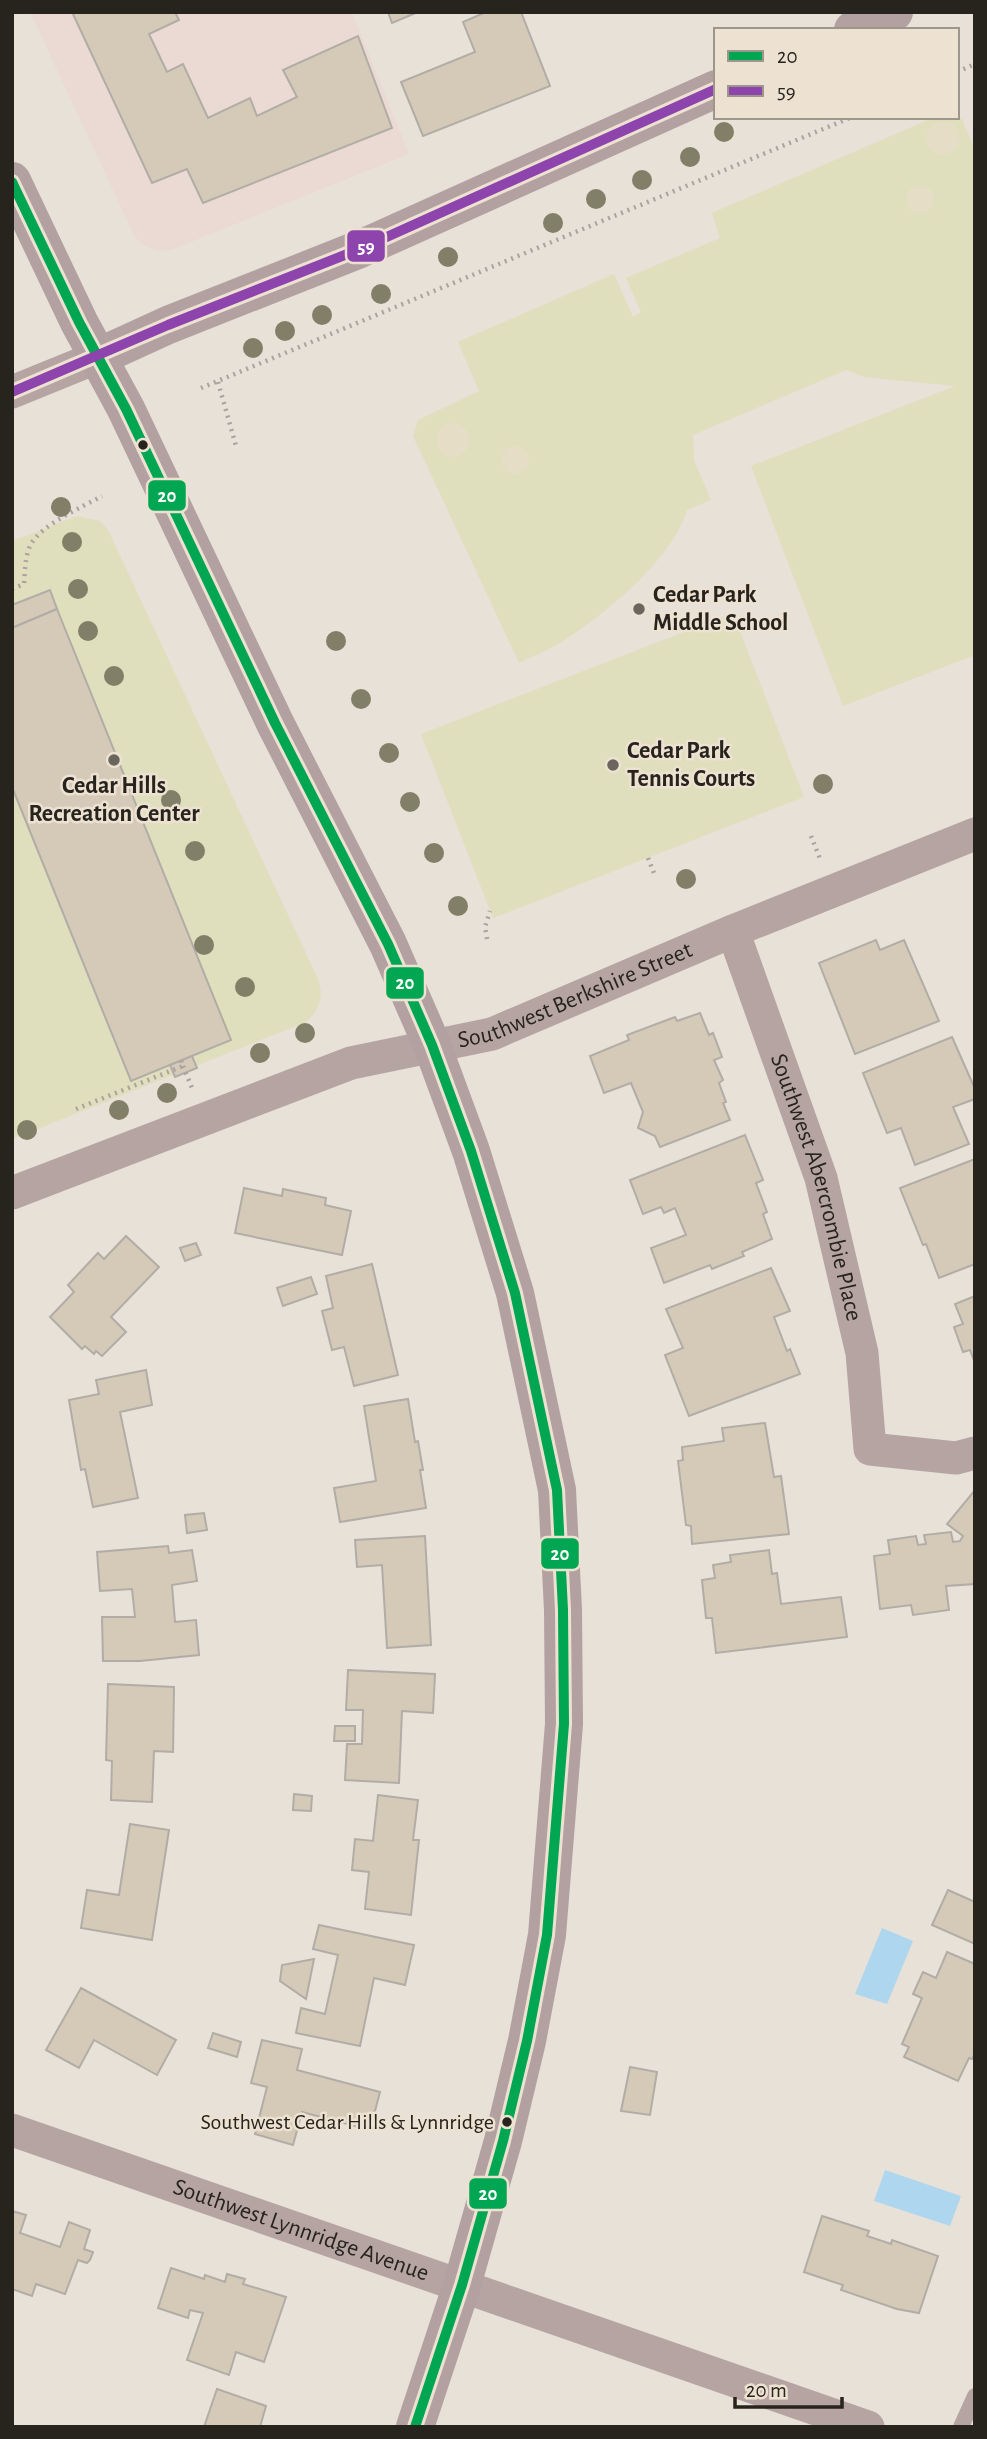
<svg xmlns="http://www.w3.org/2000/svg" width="987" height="2439" font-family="'Alegreya Sans',sans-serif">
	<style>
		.commercial { fill: #ebd9d3 }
		.green { fill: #dfdebd }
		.sand { fill: #e5ddc5 }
		.water { fill: #aed6ef }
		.building { fill: #d5cab8; stroke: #b1ada6; stroke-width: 2 }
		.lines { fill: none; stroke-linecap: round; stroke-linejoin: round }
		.path { stroke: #ada2a0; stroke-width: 4.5; stroke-dasharray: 2 5; stroke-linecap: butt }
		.lane { stroke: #b5a4a2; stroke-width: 16 }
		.street { stroke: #b5a4a2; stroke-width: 33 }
		.secondary { stroke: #b3a1a1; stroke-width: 38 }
		.bus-1-casing { stroke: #ede2d2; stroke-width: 16 }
		.bus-2-casing { stroke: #ede2d2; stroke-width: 16 }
		.bus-1 { stroke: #00a651; stroke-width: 10 }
		.bus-2 { stroke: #8e44ad; stroke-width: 10 }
		.tree { fill: #817f67 }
		.bus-dot { fill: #27231d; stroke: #ede2d2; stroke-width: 2.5 }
		.poi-dot { fill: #6a665e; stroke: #ede2d2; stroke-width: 2.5 }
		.labels { text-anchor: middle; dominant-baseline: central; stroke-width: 5; stroke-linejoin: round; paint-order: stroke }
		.bus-label { font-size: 22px; fill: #27231d; stroke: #ede2d2; text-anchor: end }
		.poi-label { font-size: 24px; font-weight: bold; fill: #27231d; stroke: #ede2d2; text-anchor: start }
		.street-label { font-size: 24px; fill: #27231d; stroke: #ede2d2 }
		.line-badge { stroke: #ede2d2; stroke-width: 2.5 }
		.badge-label { font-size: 19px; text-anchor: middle; font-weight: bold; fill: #fff }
	</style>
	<rect width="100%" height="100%" fill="#e7e1d8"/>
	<path class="commercial" d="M30,12h322l57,142 -238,96 -11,1 -8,-2 -11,-6 -7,-8z"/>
	<g class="green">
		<path d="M935,117l27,2 13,31v505l-132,51 -92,-240 204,-80 -91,-9 -18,-7 -153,65 1,25 17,40 -24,10c-14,50 -90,112 -134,137 -11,6 -23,10 -34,16l-106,-227 5,-16 61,-29 -21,-49 156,-68 19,43 8,-5 -15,-34 94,-40 -8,-25z"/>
		<path d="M77,516l23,5 8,9 210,449c6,18 2,30 -12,43l-294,117v-598z"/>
		<path d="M733,613l71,184 -311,121 -72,-184z"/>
	</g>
	<g class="sand">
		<circle cx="943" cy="138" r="17"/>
		<circle cx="920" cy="199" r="14"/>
		<circle cx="453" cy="440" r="17"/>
		<circle cx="515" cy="460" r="14"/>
	</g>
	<g class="water">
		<path d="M882,1928l31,13 -26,63 -32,-10z"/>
		<path d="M885,2170l76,26 -11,30 -76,-25z"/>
	</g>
	<g class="building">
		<path d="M72,12h103l4,8 -30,14 18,38 16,-8 25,54 42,-20 7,18 40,-19 -14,-27 75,-34 34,92 -189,75 -16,-34 -35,14z"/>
		<path d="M388,12h30l-26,11z"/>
		<path d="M486,12h35l29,74 -127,50 -22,-54 74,-30 -12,-30z"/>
		<path d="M50,590l7,19 -45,19v-23z"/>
		<path d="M57,609l174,431 -100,41 -119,-294v-159z"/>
		<path d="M876,940l4,10 24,-10 35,81 -84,33 -36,-91z"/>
		<path d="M700,1013l9,22 4,-2 9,24 -8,3 9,20 -4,3 7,19 -3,1 7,17 -70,27 -5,-11 -17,-8 5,-16 -12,-29 -27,10 -14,-37 39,-16 -2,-5 48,-18 2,4z"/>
		<path d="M952,1037l23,52v10l-22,8 16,37 -54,21 -14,-37 -14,5 -24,-60z"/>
		<path d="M192,1056l5,12 -22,9 -5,-12z"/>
		<path d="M745,1135l18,45 -7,3 11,29 -4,2 9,25 -30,13 2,4 -32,13 -2,-4 -46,18 -13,-35 35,-13 -11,-27 -11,5 -3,-6 -18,7 -13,-34z"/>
		<path d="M975,1159v105l-36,14 -13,-34 -3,1 -23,-57z"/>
		<path d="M244,1188l38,8 1,-7 43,9 -1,7 26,6 -9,44 -107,-22z"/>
		<path d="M126,1236l33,31 -48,50 15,15 -24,24 -6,-5 -2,3 -9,-8 -3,3 -32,-32 24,-25 -6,-7 30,-32 6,6z"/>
		<path d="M196,1243l5,12 -16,6 -5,-13z"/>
		<path d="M372,1264l26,111 -44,11 -10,-39 -12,3 -10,-39 11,-3 -7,-32z"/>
		<path d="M771,1268l19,43 -16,6 13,34 3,-2 10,25 -111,42 -24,-61 18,-7 -17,-39z"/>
		<path d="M311,1277l6,17 -34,12 -6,-18z"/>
		<path d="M975,1296v67l-5,-13 -7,2 -9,-25 9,-3 -8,-20z"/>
		<path d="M146,1370l6,35 -32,7 18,86 -45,9 -8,-38 -4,1 -12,-70 30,-6 -3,-14z"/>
		<path d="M408,1399l7,43 3,-1 5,29h-3l6,38 -86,14 -6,-34 42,-7 -12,-75z"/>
		<path d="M765,1423l9,54 7,-1 8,58 -97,10 -1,-18 -5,-1 -8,-64 5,-1 -1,-13 42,-6 -2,-13z"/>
		<path d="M975,1490v94l-29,2 3,24 -36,5 -2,-10 -31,4 -6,-53 16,-2 -2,-14 28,-4 2,9 8,-1 -2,-9 27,-3 2,10 7,-1 3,-5 -16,-12z"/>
		<path d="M204,1513l3,17 -20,3 -2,-18z"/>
		<path d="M425,1536l6,109 -44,3 -5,-83 -25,2 -2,-27z"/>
		<path d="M168,1546l1,7 23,-3 5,31 -25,4 3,37 21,-2 3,35 -59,6h-37l-1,-44h33l-3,-28 -32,2 -3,-39z"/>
		<path d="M769,1550l3,24 5,-1 4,31 60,-7 6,40 -131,16 -4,-35h-6l-4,-38 13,-2 -2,-13 18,-3 -1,-7z"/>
		<path d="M348,1670l87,4 -2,39 -31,-2 -3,72 -54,-3 2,-36h15l1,-34h-17z"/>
		<path d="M108,1684l66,3 -1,65 -19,-1 -2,51 -41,-2 1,-39 -6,-1z"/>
		<path d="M335,1726h20v15h-21z"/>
		<path d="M294,1794l18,2 -1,15 -18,-1z"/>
		<path d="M378,1795l40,5 -5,40h6l-8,75 -46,-6 4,-37 -17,-2 3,-31 18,2z"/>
		<path d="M130,1824l39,6 -17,110 -71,-12 6,-38 32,5z"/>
		<path d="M948,1890l27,12v42l-43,-19z"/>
		<path d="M319,1925l95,20 -9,40 -31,-7 -14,68 -64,-13 5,-25 24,6 13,-59 -25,-6z"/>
		<path d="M947,1952l28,12v89l-3,6 -3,-1 -11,23 -54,-24 5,-10 -7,-3 20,-46 -9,-4 10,-22 13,6z"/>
		<path d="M314,1959l-8,40 -26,-18 2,-16z"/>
		<path d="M81,1988l95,52 -19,35 -63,-35 -15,28 -33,-18z"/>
		<path d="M213,2033l28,9 -4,15 -29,-9z"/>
		<path d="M262,2040l40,9 -5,21 83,22 -10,38 -68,-18 -9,33 -38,-11 12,-47 -16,-4z"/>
		<path d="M630,2067l27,5 -7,43 -29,-4z"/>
		<path d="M12,2211l14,4 -6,18 40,14 9,-25 21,8 -6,19 9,3 -3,8 -3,3 -9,-3 -13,34 -29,-10 -4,12 -20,-7z"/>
		<path d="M822,2216l47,15 -2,5 24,8 1,-4 46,16 -19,57 -22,-4 -56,-19 2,-5 -39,-13z"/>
		<path d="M171,2268l33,11 1,-4 20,7 2,-8 18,5 -2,5 43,13 -22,65 -28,-10 -7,23 -42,-15 16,-47 -13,-3 -2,8 -30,-10z"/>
		<path d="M217,2389l49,17 -6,21h-56z"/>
	</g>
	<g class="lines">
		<g class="path">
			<path d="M957,72l18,-8"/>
			<path d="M218,382l18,64"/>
			<path d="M201,388l651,-271"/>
			<path d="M12,589l12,-5c1,-13 1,-27 6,-38 11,-22 51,-38 72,-50"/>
			<path d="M811,836l10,25"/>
			<path d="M648,858l6,15"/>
			<path d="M487,939l-2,-12 5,-16"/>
			<path d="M183,1066l9,22"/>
			<path d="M76,1109l107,-43 -2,-6"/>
		</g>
		<path class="lane" d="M961,2427l14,-31"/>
		<g class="street">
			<path d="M12,392l86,-35"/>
			<path id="s1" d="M733,931l88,247 41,175 8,96 86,9 19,-5"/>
			<path id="s2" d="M12,1193l339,-130 141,-29 241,-103 242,-97"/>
			<path id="s3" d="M12,2130l856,297"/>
		</g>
		<g class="secondary">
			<path d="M853,30l41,-18"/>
			<path d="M12,181l67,141 47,87 149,314 113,221 44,101 39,106 44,142 42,197 6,120 1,114 -17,211 -20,106 -24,100 -41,144 -47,142"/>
			<path d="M98,357l70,-32 192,-76 356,-160"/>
		</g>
		<g class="bus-1-casing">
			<path id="bus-1" d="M12,182l67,140 47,87 149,314 113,221 44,101 39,106 44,142 42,197 6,120 1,114 -17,211 -20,106 -24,100 -41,144 -47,142"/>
		</g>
		<g class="bus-2-casing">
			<path id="bus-2" d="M12,392l156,-67 192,-76 356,-160"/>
		</g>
		<use href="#bus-1" class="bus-1"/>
		<use href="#bus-2" class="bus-2"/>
	</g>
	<g class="tree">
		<circle cx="724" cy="132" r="10"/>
		<circle cx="690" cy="157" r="10"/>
		<circle cx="642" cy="180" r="10"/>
		<circle cx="596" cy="199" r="10"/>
		<circle cx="553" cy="223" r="10"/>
		<circle cx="448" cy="257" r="10"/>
		<circle cx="381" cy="294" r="10"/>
		<circle cx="322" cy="315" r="10"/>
		<circle cx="285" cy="331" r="10"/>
		<circle cx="253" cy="348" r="10"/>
		<circle cx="61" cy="507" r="10"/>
		<circle cx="72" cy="542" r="10"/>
		<circle cx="78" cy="589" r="10"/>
		<circle cx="88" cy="631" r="10"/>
		<circle cx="336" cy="641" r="10"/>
		<circle cx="114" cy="676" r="10"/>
		<circle cx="361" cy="699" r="10"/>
		<circle cx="389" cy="753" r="10"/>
		<circle cx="823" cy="784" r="10"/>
		<circle cx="171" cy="800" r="10"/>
		<circle cx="410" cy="802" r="10"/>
		<circle cx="195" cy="851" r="10"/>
		<circle cx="434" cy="853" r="10"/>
		<circle cx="686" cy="879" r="10"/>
		<circle cx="458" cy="906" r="10"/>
		<circle cx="204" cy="945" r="10"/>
		<circle cx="245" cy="987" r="10"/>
		<circle cx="305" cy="1033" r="10"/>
		<circle cx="260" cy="1053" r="10"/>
		<circle cx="167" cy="1093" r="10"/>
		<circle cx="119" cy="1110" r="10"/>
		<circle cx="27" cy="1130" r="10"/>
	</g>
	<g class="bus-dot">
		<circle cx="143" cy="445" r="6"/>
		<circle cx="507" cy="2122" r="6"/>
	</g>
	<g class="poi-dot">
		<circle cx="639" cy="609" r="7"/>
		<circle cx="114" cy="760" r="7"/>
		<circle cx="613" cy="765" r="7"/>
	</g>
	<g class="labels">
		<g class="bus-label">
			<text x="494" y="2122">Southwest Cedar Hills &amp; Lynnridge</text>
		</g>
		<g class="poi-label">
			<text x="653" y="595">Cedar Park<tspan x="653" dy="28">Middle School</tspan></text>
			<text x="627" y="751">Cedar Park<tspan x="627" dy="28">Tennis Courts</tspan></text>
			<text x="114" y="786" text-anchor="middle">Cedar Hills<tspan x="114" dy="28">Recreation Center</tspan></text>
		</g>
		<g class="street-label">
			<text stroke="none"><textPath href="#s2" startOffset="598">Southwest Berkshire Street</textPath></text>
			<text stroke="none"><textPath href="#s1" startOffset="270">Southwest Abercrombie Place</textPath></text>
			<text stroke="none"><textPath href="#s3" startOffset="306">Southwest Lynnridge Avenue</textPath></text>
		</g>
	</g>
	<g class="line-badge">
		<rect x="346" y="229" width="40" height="34" rx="7" fill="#8e44ad"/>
		<rect x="147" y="479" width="40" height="33" rx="7" fill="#00a651"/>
		<rect x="385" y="966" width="40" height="34" rx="7" fill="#00a651"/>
		<rect x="540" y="1537" width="40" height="33" rx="7" fill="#00a651"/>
		<rect x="468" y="2177" width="40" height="33" rx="7" fill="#00a651"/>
	</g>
	<g class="badge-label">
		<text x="366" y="253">59</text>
		<text x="167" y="502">20</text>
		<text x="405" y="989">20</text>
		<text x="560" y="1560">20</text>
		<text x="488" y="2200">20</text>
	</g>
	<rect width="987" height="2439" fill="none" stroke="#27231d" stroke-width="28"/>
	<rect x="714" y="28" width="245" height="91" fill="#ede2d2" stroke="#9e968a" stroke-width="2"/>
	<rect x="728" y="51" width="35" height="10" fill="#00a651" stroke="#9e968a" stroke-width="2"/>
	<text x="777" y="63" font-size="21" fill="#27231d">20</text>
	<rect x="728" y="86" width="35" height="10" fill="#8e44ad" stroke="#9e968a" stroke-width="2"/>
	<text x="777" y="98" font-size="21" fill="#27231d">59</text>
	<path d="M735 2397v10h107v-10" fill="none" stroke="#27231d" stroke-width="3.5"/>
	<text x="746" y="2397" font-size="21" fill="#27231d" stroke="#ede2d2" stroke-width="5" paint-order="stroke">20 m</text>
</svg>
